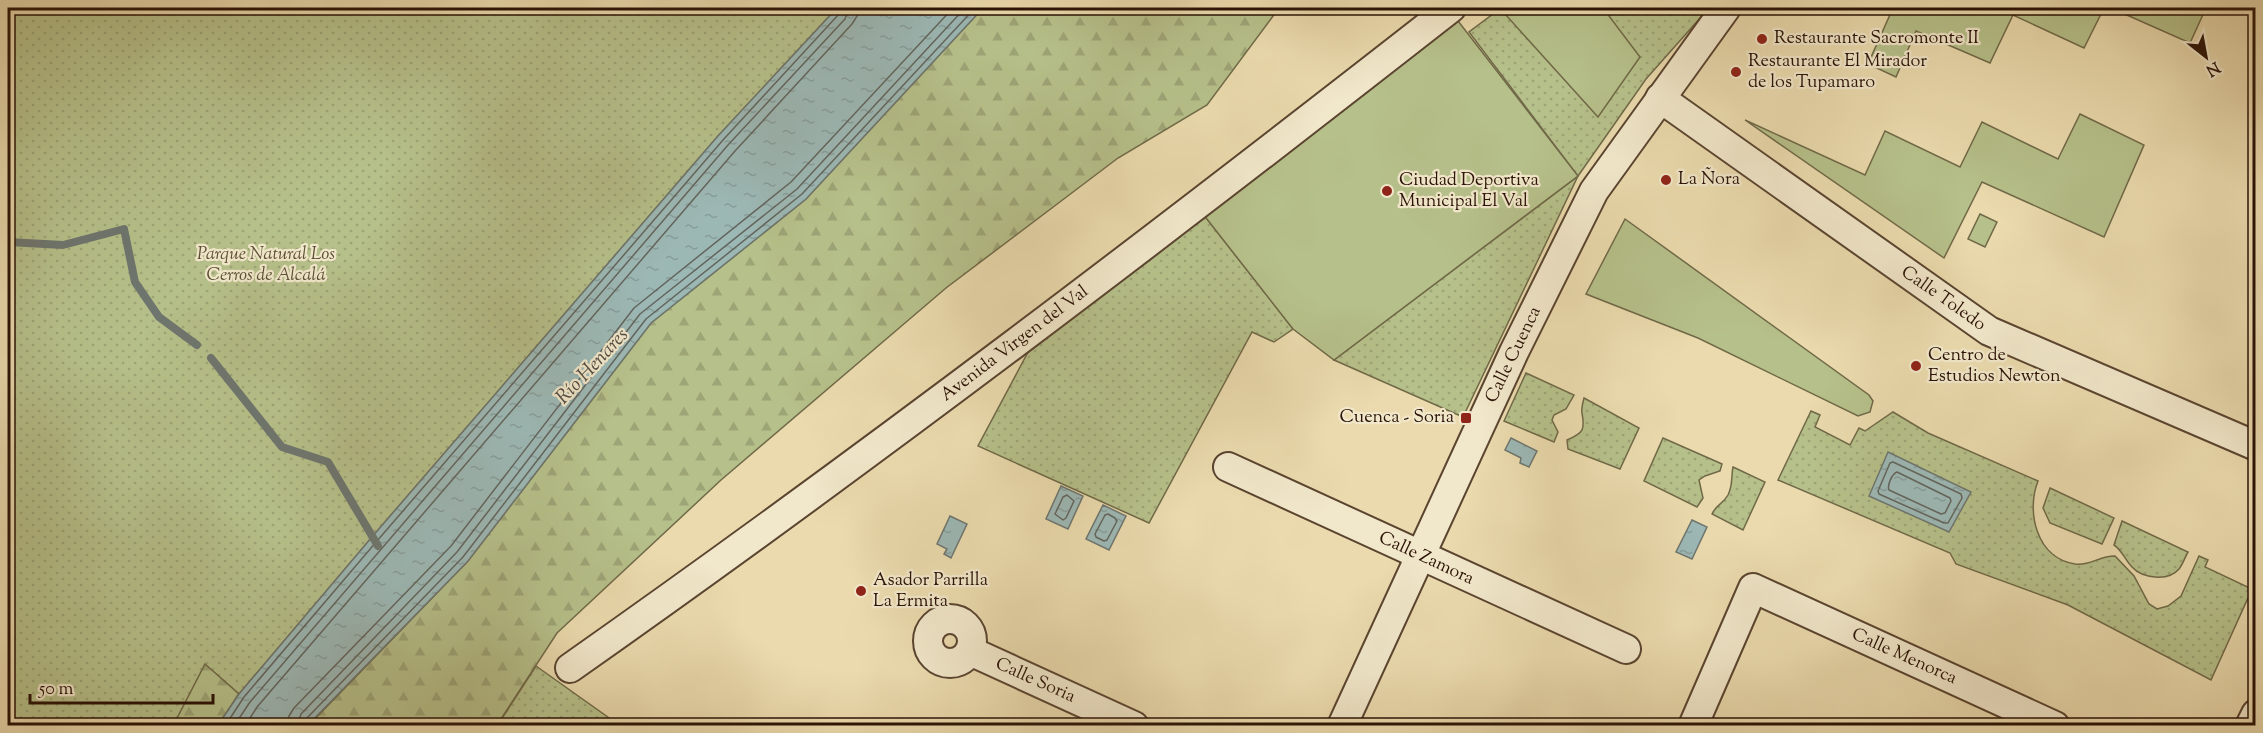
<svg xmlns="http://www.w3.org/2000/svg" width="2263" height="733" font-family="'Sorts Mill Goudy',serif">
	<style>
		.grass { fill: url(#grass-dots); stroke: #706948; stroke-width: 1.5 }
		.forest { fill: url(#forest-firs); stroke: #706948; stroke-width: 1.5 }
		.garden { fill: #b6c08a; stroke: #706948; stroke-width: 1.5 }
		.water { fill: url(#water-ripples); stroke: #6e766f; stroke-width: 1.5 }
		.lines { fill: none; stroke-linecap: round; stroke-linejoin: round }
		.shore { stroke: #63655e; stroke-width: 1.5 }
		.stream { stroke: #6e766f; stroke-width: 8 }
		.minor-casing { stroke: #5a4430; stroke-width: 32 }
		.minor { stroke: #f1e7ca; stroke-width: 28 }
		.poi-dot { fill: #8f2418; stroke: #f1e7ca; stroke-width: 2 }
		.labels { text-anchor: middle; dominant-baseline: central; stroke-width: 4.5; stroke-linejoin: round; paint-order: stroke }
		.poi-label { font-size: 18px; fill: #2a1206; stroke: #f1e7ca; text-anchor: start }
		.park-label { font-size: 18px; font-style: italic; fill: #5b4f34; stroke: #f1e7ca }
		.street-label { font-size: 18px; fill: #2a1206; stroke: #f1e7ca }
		.water-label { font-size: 20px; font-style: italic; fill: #524c43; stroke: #f1e7ca }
	</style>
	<defs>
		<pattern id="grass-dots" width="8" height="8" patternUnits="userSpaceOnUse" patternTransform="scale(1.5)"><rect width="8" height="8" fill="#b6c08a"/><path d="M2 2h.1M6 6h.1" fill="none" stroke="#9da476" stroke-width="1.8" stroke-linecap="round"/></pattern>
		<pattern id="forest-firs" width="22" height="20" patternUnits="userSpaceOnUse" patternTransform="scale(1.5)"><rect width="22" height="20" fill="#b6c08a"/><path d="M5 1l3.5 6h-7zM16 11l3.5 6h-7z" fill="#9da476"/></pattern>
		<pattern id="water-ripples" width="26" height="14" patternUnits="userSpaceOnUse" patternTransform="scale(1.5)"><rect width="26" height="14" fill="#9cb8b5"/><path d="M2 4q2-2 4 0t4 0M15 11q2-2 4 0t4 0" fill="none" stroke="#879d9a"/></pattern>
	</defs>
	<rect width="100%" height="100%" fill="#eadaad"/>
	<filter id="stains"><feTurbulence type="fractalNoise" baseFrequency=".00333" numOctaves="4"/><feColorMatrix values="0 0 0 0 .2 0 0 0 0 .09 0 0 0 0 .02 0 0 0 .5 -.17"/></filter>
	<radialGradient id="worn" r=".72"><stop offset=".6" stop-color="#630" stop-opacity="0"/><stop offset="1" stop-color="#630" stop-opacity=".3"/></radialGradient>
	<g class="grass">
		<path d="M8,8h829l-119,128 -346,401 -133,157 -21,32 -210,-1z"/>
		<path d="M1501,8h208l-63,71 -68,97 -115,241 -129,-57 244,-184 -109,-144z"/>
		<path d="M1196,205l97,124 -19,13 -22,-10 -103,191 -171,-77 66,-124z"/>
		<path d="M1526,373l48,22 -8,14 -12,6 -2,5 6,12 -4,10 -50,-21z"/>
		<path d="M1584,398l55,30 -19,41 -52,-20 -1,-9c17,-7 18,-11 15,-27 -1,-4 1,-11 2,-15z"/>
		<path d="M1811,411l9,4 -5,12 35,18 9,-17 6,3 28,-19 35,21 110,48c-12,30 -2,77 37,83 16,2 23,-8 40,-8l19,20 15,28 8,5 11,-3 13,-10 18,-40 9,4 -3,7 47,22 -41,91 -143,-75 -112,-41 -6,-11 -172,-73z"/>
		<path d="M1663,438l59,26 -2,7 -15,5 -6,4 4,18 -6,9 -53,-26z"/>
		<path d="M1733,467l32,15 -22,48 -31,-16c4,-9 11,-10 16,-19 5,-10 3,-18 5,-28z"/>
		<path d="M2050,488l64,30 -12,26 -52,-21 -7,-15z"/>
		<path d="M2122,521l66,31c-3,5 -5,12 -9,17 -11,13 -37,9 -47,-2 -7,-7 -10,-17 -18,-22z"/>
		<path d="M536,666l83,59 -122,1z"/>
	</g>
	<g class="forest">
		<path d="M983,8h296l-72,97 -89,53 -172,130 -225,192 -164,153 -60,92 -189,1 160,-165 183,-238 155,-124z"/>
		<path d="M205,664l34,30 -21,31 -45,1z"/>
	</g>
	<g class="garden">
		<path d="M1410,8h38l130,168 -244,184 -41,-31 -97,-124 231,-179z"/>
		<path d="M1514,8h89l37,49 -42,60 -93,-103z"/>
		<path d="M1893,8h211l-20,40 -71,-33 -23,48 -74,-32 -20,46 -28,-13z"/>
		<path d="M2111,8h95l-16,35z"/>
		<path d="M2080,114l64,31 -40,92 -122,-55 -38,76 -199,-138 120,55 20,-44 75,36 22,-45 76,37z"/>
		<path d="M1980,214l17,8 -12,25 -17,-8z"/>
		<path d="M1625,219l244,176 4,6 -3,11 -12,4 -160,-78 -112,-44z"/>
	</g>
	<g class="water">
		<path d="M837,8h146l-177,191 -155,124 -183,238 -160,164h-90l21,-31 133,-157 346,-401z"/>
		<path d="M1511,438l26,13 -8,16 -9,-4 1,-5 -16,-8z"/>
		<path d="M1888,452l83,40 -22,40 -80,-36z"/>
		<path d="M1061,486l22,10 -15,33 -22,-10z"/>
		<path d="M1103,505l23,11 -17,34 -23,-11z"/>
		<path d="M950,516l17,8 -16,34 -7,-4 3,-5 -10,-5z"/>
		<path d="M1692,520l15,7 -15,32 -16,-7z"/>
	</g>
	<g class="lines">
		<g class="shore">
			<path d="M1893,462l68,32 1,4 -14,25h-4l-65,-29 -1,-3 12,-28z"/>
			<path d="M1897,472l53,26 1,3 -6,12 -4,1 -52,-24c-2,-5 3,-16 8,-18z"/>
			<path d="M1067,495l7,6 -8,17 -3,2 -8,-6 8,-17z"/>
			<path d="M1108,514l7,4 2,3 -10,19 -3,1 -8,-4 -1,-3 10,-19z"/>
			<path d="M225,726l19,-29 133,-156 346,-401 116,-126 2,-6"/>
			<path d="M234,726l16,-24 478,-557 117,-126 4,-11"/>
			<path d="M245,726l12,-19 478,-556 117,-127 5,-8 1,-8"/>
			<path d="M288,726l1,-10 5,-8 157,-162 183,-238 157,-126 162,-174"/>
			<path d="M297,726l4,-12 156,-162 183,-238 157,-125 168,-181"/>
			<path d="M304,726l2,-7 157,-162 183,-238 156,-125 173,-186"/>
		</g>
		<g class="stream">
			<path d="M8,242l55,3 61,-16 11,53 24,35 38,28"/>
			<path d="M211,358l71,89 46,15 50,84"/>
		</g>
		<g class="minor-casing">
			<g id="minor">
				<path d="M1660,98l329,233 267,115"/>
				<path d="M1228,467l398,182"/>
				<circle cx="950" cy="641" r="22"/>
				<path d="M970,651l164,75"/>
				<path d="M570,668c300,-211 592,-434 881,-660"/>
				<path d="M1342,726l172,-374 80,-161 132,-183"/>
				<path d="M1693,726l60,-138 302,138"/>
				<path d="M2250,726l6,-12"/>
			</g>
		</g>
		<use href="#minor" class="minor"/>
	</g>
	<g class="poi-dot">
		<circle cx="1762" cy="39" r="6"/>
		<circle cx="1736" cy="72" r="6"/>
		<circle cx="1666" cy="180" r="6"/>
		<circle cx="1387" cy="191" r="6"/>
		<circle cx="1916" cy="366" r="6"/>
		<rect x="1460" y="412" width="12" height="12" rx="3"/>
		<circle cx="861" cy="591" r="6"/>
	</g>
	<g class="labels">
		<g class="poi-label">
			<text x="1774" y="39">Restaurante Sacromonte II</text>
			<text x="1748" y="62">Restaurante El Mirador<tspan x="1748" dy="21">de los Tupamaro</tspan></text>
			<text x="1678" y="180">La Ñora</text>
			<text x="1399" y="181">Ciudad Deportiva<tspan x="1399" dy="21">Municipal El Val</tspan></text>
			<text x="1928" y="356">Centro de<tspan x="1928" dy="21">Estudios Newton</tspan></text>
			<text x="1454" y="418" text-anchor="end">Cuenca - Soria</text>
			<text x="873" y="581">Asador Parrilla<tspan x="873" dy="21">La Ermita</tspan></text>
		</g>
		<g class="park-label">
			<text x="266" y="255">Parque Natural Los<tspan x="266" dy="21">Cerros de Alcalá</tspan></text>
		</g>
		<g class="street-label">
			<text transform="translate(1943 299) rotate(35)">Calle Toledo</text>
			<text transform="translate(1015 344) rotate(-37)">Avenida Virgen del Val</text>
			<text transform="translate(1514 355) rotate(-64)">Calle Cuenca</text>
			<text transform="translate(1426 559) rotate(25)">Calle Zamora</text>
			<text transform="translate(1904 657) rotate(24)">Calle Menorca</text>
			<text transform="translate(1035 681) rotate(24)">Calle Soria</text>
		</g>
		<g class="water-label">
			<text transform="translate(593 367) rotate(-47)">Río Henares</text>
		</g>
	</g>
	<rect width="2263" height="733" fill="none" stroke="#eadaad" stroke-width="30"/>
	<rect x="9" y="9" width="2245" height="715" fill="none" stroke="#2a1206" stroke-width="3"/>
	<rect x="15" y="15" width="2233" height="703" fill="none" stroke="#2a1206" stroke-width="1.5"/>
	<g transform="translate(2206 57) rotate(149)" stroke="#f1e7ca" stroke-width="4.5" paint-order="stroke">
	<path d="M0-4.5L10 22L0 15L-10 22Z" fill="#2a1206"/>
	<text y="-9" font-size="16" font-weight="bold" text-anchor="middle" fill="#2a1206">N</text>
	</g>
	<path d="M30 694v9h183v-9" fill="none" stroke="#2a1206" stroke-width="3"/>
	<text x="39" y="694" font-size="18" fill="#2a1206" stroke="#f1e7ca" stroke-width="4.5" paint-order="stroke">50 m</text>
	<rect width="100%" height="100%" filter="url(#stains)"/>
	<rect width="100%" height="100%" fill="url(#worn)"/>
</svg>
